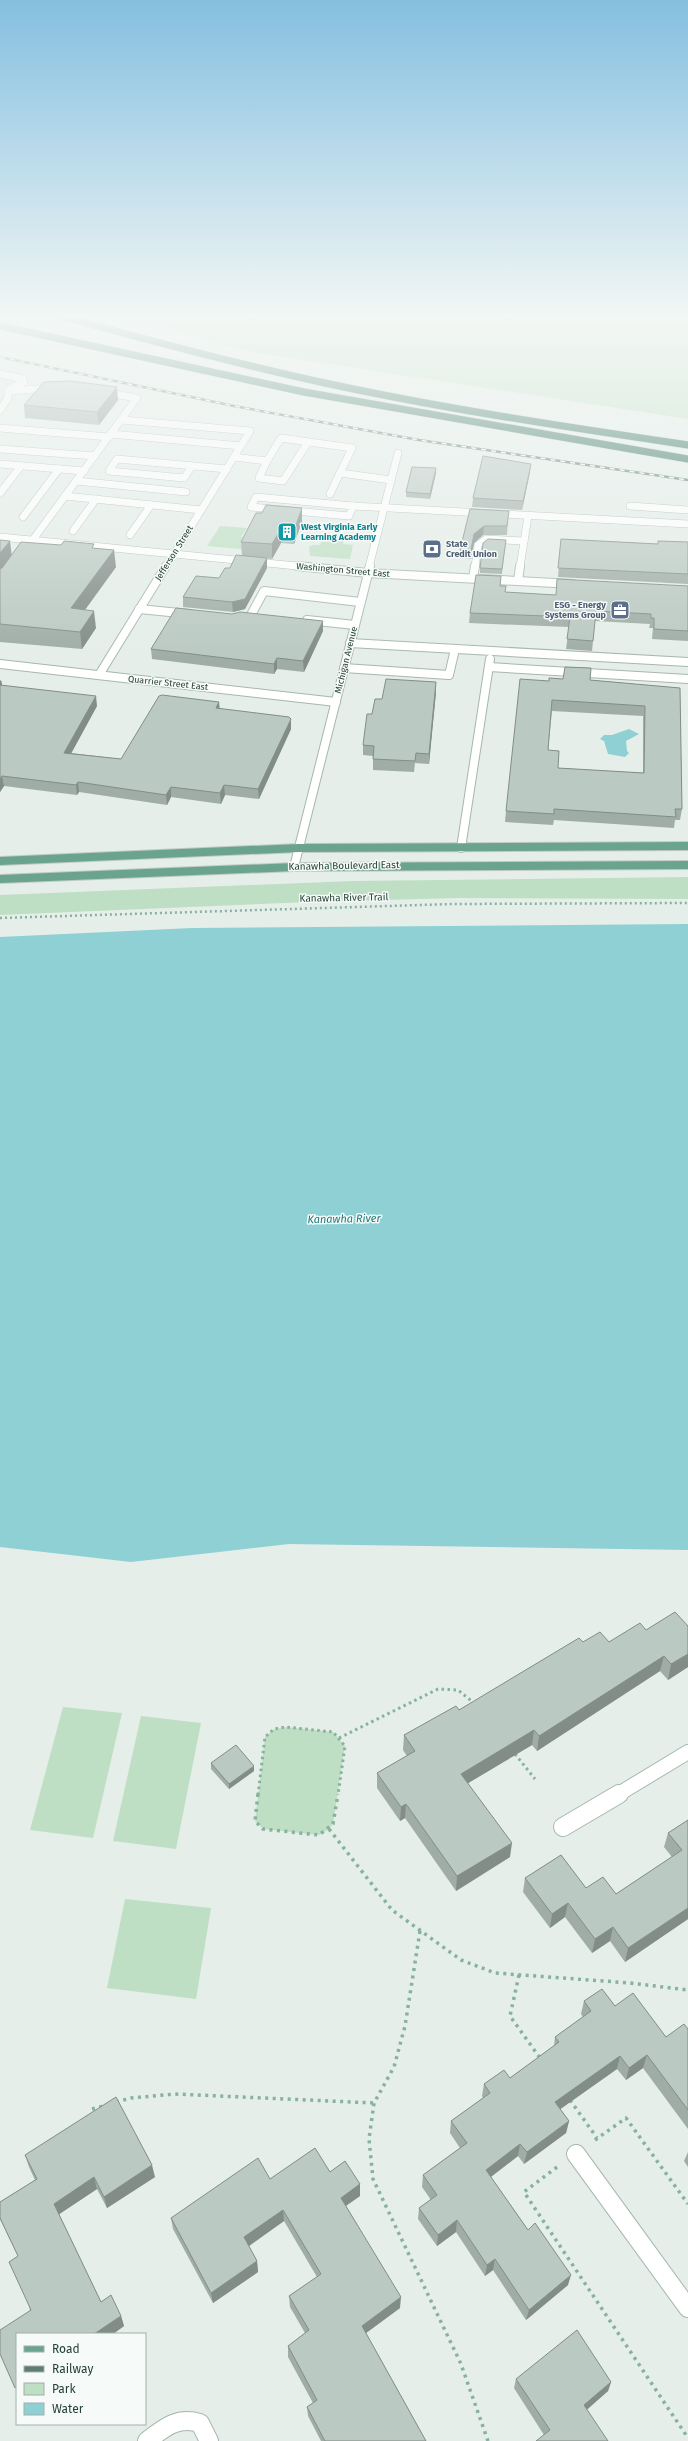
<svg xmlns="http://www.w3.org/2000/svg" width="688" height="2441" font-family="'Fira Sans',sans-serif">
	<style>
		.green { fill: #bedfc3 }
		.water { fill: #8ed0d3 }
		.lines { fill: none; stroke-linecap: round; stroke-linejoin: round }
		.minor-far3-casing { stroke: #a7b7af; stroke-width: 8 }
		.minor-far2-casing { stroke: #a7b7af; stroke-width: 10 }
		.minor-far1-casing { stroke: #a7b7af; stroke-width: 16 }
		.minor-casing { stroke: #a7b7af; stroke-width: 20 }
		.major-casing { stroke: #c2cac6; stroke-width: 10 }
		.highway-casing { stroke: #c2cac6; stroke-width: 8 }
		.path-far2 { stroke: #86b29e; stroke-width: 2.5; stroke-dasharray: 2 3; stroke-linecap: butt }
		.path-far1 { stroke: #86b29e; stroke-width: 3; stroke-dasharray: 2.5 3.5; stroke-linecap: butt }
		.path { stroke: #86b29e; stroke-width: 3.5; stroke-dasharray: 3 4.5; stroke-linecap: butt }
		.minor-far3 { stroke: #fff; stroke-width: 7 }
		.minor-far2 { stroke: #fff; stroke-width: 8 }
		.minor-far1 { stroke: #fff; stroke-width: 14 }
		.minor { stroke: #fff; stroke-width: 18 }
		.major { stroke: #6aa48e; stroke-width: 8 }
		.highway { stroke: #2f6d59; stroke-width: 7 }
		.rail-casing { stroke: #5f7c70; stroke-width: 2.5 }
		.rail { stroke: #f6faf8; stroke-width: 1.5; stroke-dasharray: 5; stroke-linecap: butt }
		.wall { fill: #a0ada7; fill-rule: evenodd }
		.shaded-wall { fill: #828d88 }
		.building { fill: #bac9c2; stroke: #828d88; fill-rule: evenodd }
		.labels { text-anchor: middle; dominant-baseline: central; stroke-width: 3; stroke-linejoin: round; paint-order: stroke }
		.far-culture-label { font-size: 9px; font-weight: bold; fill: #0d838f; stroke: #f6faf8; text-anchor: start }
		.far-service-label { font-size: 9px; font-weight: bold; fill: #4e5e75; stroke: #f6faf8; text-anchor: start }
		.far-street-label { font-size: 9px; fill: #244135; stroke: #f6faf8 }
		.street-label { font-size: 10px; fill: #244135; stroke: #f6faf8 }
		.water-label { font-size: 11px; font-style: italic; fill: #1d797d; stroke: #f6faf8 }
	</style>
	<rect width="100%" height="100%" fill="#e5eee9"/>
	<g class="green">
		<path d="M129,317h559v102l-443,-68z"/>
		<path d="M220,526l27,2 -6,9 9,1 1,12 -44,-4z"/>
		<path d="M325,535l20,2 -2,7 10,1 -3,14 -40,-3 -1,-9 3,-2h8z"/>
		<path d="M688,877v22l-231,-1 -149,4 -308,13v-20l353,-14z"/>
		<path d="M63,1707l59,6 -29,125 -63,-8z"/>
		<path d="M141,1716l60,7 -25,126 -63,-8z"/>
		<path d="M286,1727l47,5 12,14 -12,78 -4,5 -10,6 -56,-6 -8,-8 10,-84 9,-8z"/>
		<path d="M125,1899l86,9 -15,91 -89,-11z"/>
	</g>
	<g class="water">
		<path d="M629,729l10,5 -13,7 1,10 2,2 -4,4 -17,-3 -4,-13 -4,-2 4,-4h8z"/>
		<path d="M688,924v626l-399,-6 -158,18 -131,-15v-610l192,-9z"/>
	</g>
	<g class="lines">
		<g class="minor-far3-casing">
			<g id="minor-far3">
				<path d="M0,374l23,5 1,3 -14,7"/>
				<path d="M8,391l46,-3"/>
				<path d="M0,410l8,-12v-7"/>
				<path d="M122,420l128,11 -84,136"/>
				<path d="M0,428l109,9"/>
				<path d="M111,434l130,12"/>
				<path d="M0,449l95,7"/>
				<path d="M234,457l33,4 14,-23 71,10 -12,25 51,7"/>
				<path d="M267,461l-8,17 24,3 25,-39"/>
				<path d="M0,464l84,7"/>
				<path d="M192,466l-8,12 -75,-7 8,-12 110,10"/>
				<path d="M76,481l110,11"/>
				<path d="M0,493l21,-27"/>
				<path d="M330,494l10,-21"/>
				<path d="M65,496l136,14"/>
				<path d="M256,497l97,9 -4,10 -98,-9z"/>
				<path d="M353,506l335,18"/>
				<path d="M630,506l58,4"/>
				<path d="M23,517l36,-48"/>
				<path d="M73,531l23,-32"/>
				<path d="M130,535l21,-30"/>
				<path d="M0,537l307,30"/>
				<path d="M29,545l108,-147 -35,-6"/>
				<path d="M369,567l29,-114"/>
				<path d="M475,567l3,-22 8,-6 38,2"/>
				<path d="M520,567l8,-51"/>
			</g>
		</g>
		<g class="minor-far2-casing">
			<g id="minor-far2">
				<path d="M297,566l71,7 205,11"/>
				<path d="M473,578l2,-12"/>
				<path d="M518,581l2,-15"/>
				<path d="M139,609l51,5"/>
				<path d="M252,613l12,-22 96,11"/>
				<path d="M307,620l48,5"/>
				<path d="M350,643l338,19"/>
				<path d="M0,664l336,38"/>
				<path d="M489,667l199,12"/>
				<path d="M344,668l105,7 6,-26"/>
				<path d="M99,675l67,-109"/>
				<path d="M461,848l29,-189"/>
				<path d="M294,867l76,-301"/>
			</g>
		</g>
		<g class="minor-far1-casing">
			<path id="minor-far1" d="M617,1795l71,-43"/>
		</g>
		<g class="minor-casing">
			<g id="minor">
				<path d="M563,1827l56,-33"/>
				<path d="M576,2154l112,154"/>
				<path d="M147,2441c17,-13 30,-25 53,-18l9,18"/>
			</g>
		</g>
		<g class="major-casing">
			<g id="major">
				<path d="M0,861l299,-13 389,-2"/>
				<path d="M0,879l294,-12 394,-2"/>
			</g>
		</g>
		<g class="highway-casing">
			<g id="highway">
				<path d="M64,317c87,24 173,47 261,66 120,26 242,44 363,62"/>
				<path d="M0,326l304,66 384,67"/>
			</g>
		</g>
		<path class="path-far2" d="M0,918l453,-14 235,-1"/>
		<g class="path-far1">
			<path d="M339,1738l99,-49 20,1 16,13"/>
			<path d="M515,1754l20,25"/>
			<path d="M258,1795l7,-58 9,-8 12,-2 47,5 12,14 -7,49"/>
		</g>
		<g class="path">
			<path d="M258,1794l-3,27 8,8 56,6 14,-11 5,-30"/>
			<path d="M329,1829l63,81 69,50 34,13 135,10 58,7"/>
			<path d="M420,1931l-15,95 -11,41 -20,36 -5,36 4,40 88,185 27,77"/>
			<path d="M519,1975l-9,41 30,42"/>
			<path d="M570,2100l27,38"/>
			<path d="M116,2102l15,-4 44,-4 199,9"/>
			<path d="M92,2109l15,-4"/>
			<path d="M595,2140l31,-22 62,86"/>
			<path d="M557,2167l-33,25 164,246"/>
		</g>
		<use href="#minor-far3" class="minor-far3"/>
		<use href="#minor-far2" class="minor-far2"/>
		<use href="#minor-far1" class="minor-far1"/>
		<use href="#minor" class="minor"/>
		<use href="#major" class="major"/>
		<use href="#highway" class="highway"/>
		<g class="rail-casing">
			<path id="rail" d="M0,357l234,49 185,34 269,40"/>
		</g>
		<use href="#rail" class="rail"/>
	</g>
	<g class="wall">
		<path d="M118,400l-19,25 -74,-7 -1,-13z"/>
		<path d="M530,472l-8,38 -50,-3 1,-9z"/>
		<path d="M436,473l-6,26 -24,-2v-5z"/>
		<path d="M470,509l38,10 -1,16h-24l-9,8 -3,16 -12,-1 1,-8z"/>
		<path d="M302,522l-8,22 -13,-1 -9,16 -30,-3 -1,-14z"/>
		<path d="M561,539l97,5v-3l30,1v42l-130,-7z"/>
		<path d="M0,540l12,15 83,-7 21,19 -31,43 11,18 -14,21 -82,-7z"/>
		<path d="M505,545l-3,29 -22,-1v-5z"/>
		<path d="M267,558v10l-22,41 -12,3 -50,-5v-10l36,-19 11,-10z"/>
		<path d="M501,586l4,6 51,3 132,-9v55l-36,-2 1,-11h-4l1,-4 -55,-3 -3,30 -26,-2 3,-22 -100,-4 1,-10z"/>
		<path d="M323,631l-19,41 -27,-3 -3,5 -122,-15 -1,-10z"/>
		<path d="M1,680l1,5 95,21 -26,47 50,6 98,-57v6l72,21 -32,70 -34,-4 -4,9 -50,-7 -4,8 -88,-13 -2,3 -73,-9 -4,6z"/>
		<path d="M590,680l90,8 2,121 -2,11h-5l-1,8 -120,-8 -1,5 -48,-3 1,-11 43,-130zM552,711l91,5v57l-85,-5 -10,-18z"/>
		<path d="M436,692l-7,72 -14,-1 -1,9 -41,-2v-14l-10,-1v-10l9,-31 10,-15z"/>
		<path d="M688,1626v41l-20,13 -8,-9 -123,80 -5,-6 -64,38 42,74 -54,34 -51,-73 -5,3 -23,-33v-15l30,-17 -4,-6 1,-15 55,-25 124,-68h26l37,-12z"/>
		<path d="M211,1763l43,8 -25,18 -18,-20z"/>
		<path d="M688,1820v99l-63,43 -15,-21 -18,12 -27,-36 -15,11 -27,-36 2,-14 91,16 56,-37 -8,-10 4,-14z"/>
		<path d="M584,2001l31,5 51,31 22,-8v100l-45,-61 -17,12 -9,-11 -57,40 9,12 -3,12 -42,31 -6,-8 -27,21 37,53 40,55 -42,35 -33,-50 -8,6 -29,-44 -19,14 -19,-27 1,-11 12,-8 -9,-13 1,-12 37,-27 -10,-15 1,-12 32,-23 -1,-2 2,-12 26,-6 44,-32 1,-9 28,-20 -2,-3z"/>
		<path d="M688,2152v15l-4,-6z"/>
		<path d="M25,2155l130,22 -48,31 -10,-19 -38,25 42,88 20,14 3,10 -11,8h-96l13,-24 -12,-54 -18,-37v-17l35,-22 -6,-13z"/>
		<path d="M330,2172l30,12v12l-14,10 54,102 -34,25 60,108h-105l-13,-25 -1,-9 6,-4 -25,-46v-11l17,-13 -15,-26 -1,-11 28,-19 -33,-56 -36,25 9,15 1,11 -45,31 -40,-74 -2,-11 99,-39z"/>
		<path d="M516,2379l95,3 -3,9 -21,18 -43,26 -30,-47z"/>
	</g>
	<g class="shaded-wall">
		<path d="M117,387l1,13 -19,25 -2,-13z"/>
		<path d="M531,464l-1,8 -8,38 1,-9z"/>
		<path d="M436,468v5l-6,26v-5z"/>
		<path d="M302,508v14l-8,22v-14z"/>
		<path d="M484,526l-1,9 -9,8 -3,16v-9l3,-16z"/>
		<path d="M281,529v14l-9,16v-15z"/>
		<path d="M10,541l2,16 -12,16v-20z"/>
		<path d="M114,550l2,17 -43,59 -2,-18z"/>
		<path d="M267,558v10l-22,41 -12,3 -1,-10z"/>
		<path d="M94,611l2,17 -14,21 -2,-17z"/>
		<path d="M323,621v10l-19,41 -1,-11z"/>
		<path d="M277,658v11l-3,5v-10z"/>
		<path d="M1,680l2,10 -3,3v-12z"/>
		<path d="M436,682v10l-7,72v-10z"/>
		<path d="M96,696l1,10 -31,57 -2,-10z"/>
		<path d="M219,702l1,10 -4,-4z"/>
		<path d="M291,719v10l-32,70 -1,-10z"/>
		<path d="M2,776l2,10 -4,6v-13z"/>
		<path d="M78,782l1,10 -2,3 -1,-10z"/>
		<path d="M224,785l1,10 -4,9 -1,-11z"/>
		<path d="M171,787v10l-4,8 -1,-10z"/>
		<path d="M688,1654v13l-20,13 3,-16z"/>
		<path d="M664,1656l-4,15 -123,80 2,-15z"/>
		<path d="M534,1730l-2,15 -72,43 1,-14z"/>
		<path d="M254,1766v5l-25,18v-5z"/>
		<path d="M406,1804l-1,14 -5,3 1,-14z"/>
		<path d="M512,1843l-2,14 -54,34 1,-15z"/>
		<path d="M568,1903l-3,14 -15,11 2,-14z"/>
		<path d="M688,1908v11l-63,43 3,-14z"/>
		<path d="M613,1927l-3,14 -18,12 3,-14z"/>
		<path d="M647,2055l-4,13 -17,12 3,-12z"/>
		<path d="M620,2056l-3,13 -65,46 3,-13z"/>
		<path d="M569,2121l-3,12 -42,31 3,-12z"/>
		<path d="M520,2144l-2,12 -34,26 2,-12z"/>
		<path d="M152,2165l3,12 -48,31 -3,-11z"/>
		<path d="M94,2177l3,12 -39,26 -4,-11z"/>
		<path d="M360,2184v12l-19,13v-11z"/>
		<path d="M283,2210l1,11 -39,28 -1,-12z"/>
		<path d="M457,2220l-1,12 -19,14 1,-11z"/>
		<path d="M495,2259l-2,11 -8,6 2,-11z"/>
		<path d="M257,2261l1,11 -45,31 -2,-10z"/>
		<path d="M571,2275l-3,10 -42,35 3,-10z"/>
		<path d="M401,2297l-1,11 -38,28v-10z"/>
		<path d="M121,2316l3,10 -11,8h-19z"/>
		<path d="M611,2382l-3,9 -27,24 3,-10z"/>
	</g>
	<g class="building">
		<path d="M71,381l46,6 -20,25 -73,-7 20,-23z"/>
		<path d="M483,456l48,8 -8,37 -50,-3z"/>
		<path d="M412,467l24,1 -6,26 -24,-2z"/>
		<path d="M266,505l36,3 -8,22 -13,-1 -9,15 -31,-2 15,-29h6z"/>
		<path d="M470,509l39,2 -2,15h-23l-10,8 -3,16h-11z"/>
		<path d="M488,539l18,1 -4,29 -22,-1 3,-25z"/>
		<path d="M561,539l97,5v-3l30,1v32l-130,-6z"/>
		<path d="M0,540l10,1 -10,12z"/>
		<path d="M64,541l30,3 -2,4 22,2 -43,58 23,3 -14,21 -80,-8v-55l2,-1 19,-26 40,3z"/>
		<path d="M236,555l31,3 -22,41 -13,3 -49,-5 13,-21 23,2 6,-10h5z"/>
		<path d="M476,575l25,1 -1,10h6l-1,6 51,3 1,-16 131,7v45l-34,-2v-11h-3v-4l-55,-3 -3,30 -26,-2 3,-22 -100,-4z"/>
		<path d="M176,608l56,6 8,-2 83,9 -20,40 -26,-3 -3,6 -123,-15z"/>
		<path d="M565,667l26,1 -1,12 90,8 2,121h-7l1,8 -122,-8v5l-48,-3 14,-132 29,2v-3l14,1zM552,700l93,6 -1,67 -86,-5 1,-17 -11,-1z"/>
		<path d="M386,679l50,3 -7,72 -13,-1 -1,8 -42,-2 1,-13 -11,-1 4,-31h5l3,-15h7z"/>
		<path d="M0,685l96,11 -32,57 57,6 38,-63 3,-1 57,7 -3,6 73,9 2,2 -33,70 -34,-4 -4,8 -49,-6 -5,8 -88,-13 -2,3 -74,-9 -2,3z"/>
		<path d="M675,1612l13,14v28l-17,10 -7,-8 -125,80 -5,-6 -73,44 51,69 -55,33 -51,-72 -5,3 -24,-34 38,-22 -11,-16 52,-29 3,4 120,-72 4,4 17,-10 9,10 31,-19 6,7z"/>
		<path d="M236,1745l18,21 -25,18 -18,-21z"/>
		<path d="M688,1820v88l-60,40 -15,-21 -18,12 -27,-36 -16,11 -27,-36 36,-23 25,33 17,-11 13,17 66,-44 -14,-17z"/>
		<path d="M602,1989l13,17 18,-13 33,44 18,-13 4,5v81l-41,-55 -18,13 -9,-12 -65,46 14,19 -42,31 -7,-8 -34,26 42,60 7,-7 36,52 -42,35 -34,-51 -8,6 -30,-45 -19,15 -19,-27 18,-13 -14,-20 44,-32 -16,-22 39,-28 -6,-9 20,-14 6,8 49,-36 -4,-5 36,-26 -7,-10z"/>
		<path d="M116,2097l36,68 -48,32 -10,-20 -40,27 47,98 10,-7 10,21 -27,18h-77v53l-2,1 -15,-34v-24l31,-20 -22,-48 9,-6 -18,-38v-16l37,-23 -12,-24z"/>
		<path d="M315,2148l15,24 15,-11 15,23 -19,14 60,99 -39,29 64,115h-101l-18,-34 10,-7 -29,-54 21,-16 -20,-34 32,-22 -38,-64 -39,27 13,24 -46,32 -40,-75 87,-60 12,21z"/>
		<path d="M577,2330l34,52 -27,23 24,36h-72l14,-11 -34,-51z"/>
	</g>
	<linearGradient id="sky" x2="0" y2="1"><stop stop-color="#84bfe0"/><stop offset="0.48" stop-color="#f3f7f5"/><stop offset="1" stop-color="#f3f7f5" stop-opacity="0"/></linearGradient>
	<rect width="688" height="659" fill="url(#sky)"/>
	<defs>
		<g id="building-square" transform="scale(1)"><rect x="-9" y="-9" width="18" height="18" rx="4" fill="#0f9aa8" stroke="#f6faf8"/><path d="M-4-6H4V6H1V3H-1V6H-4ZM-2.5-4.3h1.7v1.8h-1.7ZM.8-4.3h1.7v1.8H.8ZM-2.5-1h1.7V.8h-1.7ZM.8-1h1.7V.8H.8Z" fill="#fff"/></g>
		<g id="bank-square" transform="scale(1)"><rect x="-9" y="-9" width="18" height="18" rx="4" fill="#5c6f8a" stroke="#f6faf8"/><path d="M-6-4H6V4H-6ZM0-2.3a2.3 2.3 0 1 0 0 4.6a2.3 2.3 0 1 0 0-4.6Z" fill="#fff"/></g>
		<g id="office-square" transform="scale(1)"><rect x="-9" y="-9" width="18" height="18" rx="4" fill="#5c6f8a" stroke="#f6faf8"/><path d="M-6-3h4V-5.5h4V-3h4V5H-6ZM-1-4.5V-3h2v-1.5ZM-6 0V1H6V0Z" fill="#fff"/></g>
	</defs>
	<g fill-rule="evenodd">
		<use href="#building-square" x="287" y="532"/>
		<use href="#bank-square" x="432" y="549"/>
		<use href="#office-square" x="620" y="610"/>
	</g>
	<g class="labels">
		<g class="far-culture-label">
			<text x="301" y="527">West Virginia Early<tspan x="301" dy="10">Learning Academy</tspan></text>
		</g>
		<g class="far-service-label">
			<text x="446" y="544">State<tspan x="446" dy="10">Credit Union</tspan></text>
			<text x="606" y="605" text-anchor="end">ESG - Energy<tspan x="606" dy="10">Systems Group</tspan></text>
		</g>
		<g class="far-street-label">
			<text transform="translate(174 553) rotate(-58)">Jefferson Street</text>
			<text transform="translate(343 570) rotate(5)">Washington Street East</text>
			<text transform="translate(346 660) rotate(-76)">Michigan Avenue</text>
			<text transform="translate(168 683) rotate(6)">Quarrier Street East</text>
		</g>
		<g class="street-label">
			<text transform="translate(344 866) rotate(-1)">Kanawha Boulevard East</text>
			<text transform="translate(344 898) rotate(-1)">Kanawha River Trail</text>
		</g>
		<g class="water-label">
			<text transform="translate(344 1219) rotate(-1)">Kanawha River</text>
		</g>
	</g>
	<rect x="16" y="2333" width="130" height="92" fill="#f6faf8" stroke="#a2b0aa"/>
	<rect x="24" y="2346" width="20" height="6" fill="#6aa48e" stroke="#a2b0aa"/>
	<text x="52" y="2353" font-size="12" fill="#244135">Road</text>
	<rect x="24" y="2366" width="20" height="6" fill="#5f7c70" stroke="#a2b0aa"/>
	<text x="52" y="2373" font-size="12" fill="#244135">Railway</text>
	<rect x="24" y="2383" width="20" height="12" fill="#bedfc3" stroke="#a2b0aa"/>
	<text x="52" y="2393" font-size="12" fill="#244135">Park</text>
	<rect x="24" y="2403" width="20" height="12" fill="#8ed0d3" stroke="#a2b0aa"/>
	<text x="52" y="2413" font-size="12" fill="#244135">Water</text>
</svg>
